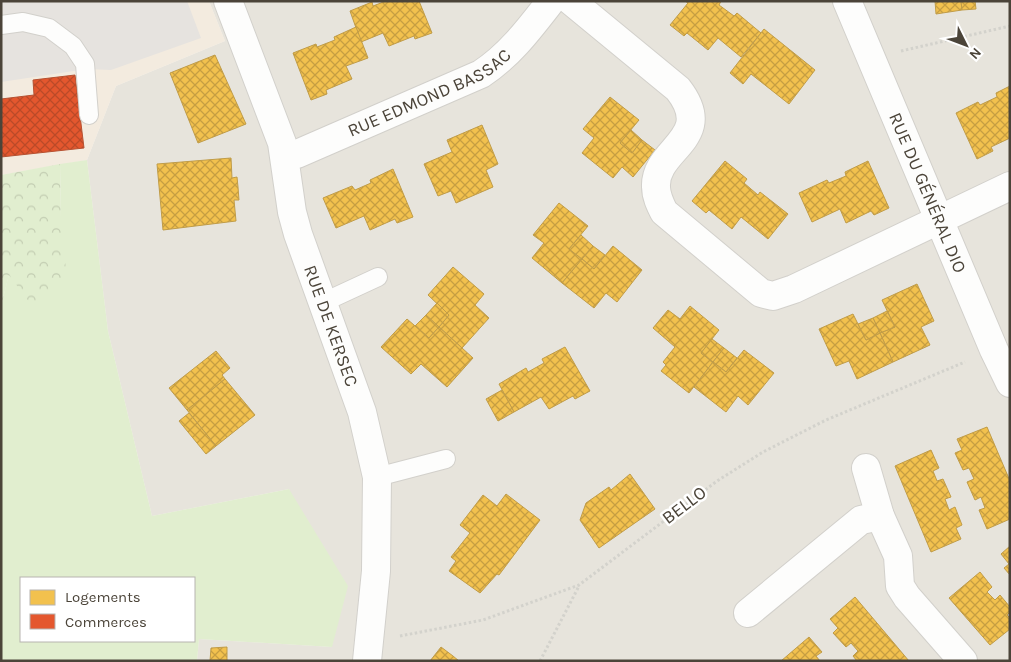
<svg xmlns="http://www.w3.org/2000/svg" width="1011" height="662" font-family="Karla,sans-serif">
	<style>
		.residential { fill: #e7e4dc }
		.commercial { fill: #f3ebdf }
		.grass { fill: #e1eecf; fill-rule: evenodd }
		.forest { fill: url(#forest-crowns) }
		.parking { fill: #e6e3df }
		.homes { fill: url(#homes-cross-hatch); stroke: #c09c48 }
		.shops { fill: url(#shops-cross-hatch); stroke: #b65131 }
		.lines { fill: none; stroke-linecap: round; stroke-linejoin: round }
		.service-casing { stroke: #d2d0cb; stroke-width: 20 }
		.minor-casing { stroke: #d2d0cb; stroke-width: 30 }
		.path { stroke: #d3d2cc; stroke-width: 3; stroke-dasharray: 2.5 2.5; stroke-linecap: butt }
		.service { stroke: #fdfdfc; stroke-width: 18 }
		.minor { stroke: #fdfdfc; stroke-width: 28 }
		.labels { text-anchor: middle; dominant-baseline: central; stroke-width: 5; stroke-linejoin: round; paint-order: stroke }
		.street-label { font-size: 18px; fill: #4b4439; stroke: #fff }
	</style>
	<defs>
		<pattern id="forest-crowns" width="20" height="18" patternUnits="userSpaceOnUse" patternTransform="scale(1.25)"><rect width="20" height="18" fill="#e1eecf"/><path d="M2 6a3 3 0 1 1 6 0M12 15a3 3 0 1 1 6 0" fill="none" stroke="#c3cdb2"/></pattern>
		<pattern id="homes-cross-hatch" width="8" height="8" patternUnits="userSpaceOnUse" patternTransform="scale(1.25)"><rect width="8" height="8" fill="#f2c14e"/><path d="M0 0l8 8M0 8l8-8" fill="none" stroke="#c69e42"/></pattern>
		<pattern id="shops-cross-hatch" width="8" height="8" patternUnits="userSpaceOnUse" patternTransform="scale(1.25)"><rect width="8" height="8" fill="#e4572e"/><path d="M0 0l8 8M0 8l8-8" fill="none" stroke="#bb4a28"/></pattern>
	</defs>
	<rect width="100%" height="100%" fill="#f4f2ee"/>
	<path class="residential" d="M209,1h801v660h-813l2,-22 133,8 -43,-158 -137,27 -44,-185 -21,-171 29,-74 109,-45z"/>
	<path class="commercial" d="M1,1h208l16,40 -109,45 -29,74 -86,15z"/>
	<path class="grass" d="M87,160l21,171 44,185 137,-27 59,97 -16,61 -133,-8 -2,22h-196v-355l8,-32 52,-57 -1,-53zM21,578h173v63h-173z"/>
	<path class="forest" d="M60,164l1,53 6,64 -34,26 -24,-32 -8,31v-131z"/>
	<path class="parking" d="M1,1h186l14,37 -90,32 -24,-1 -86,13z"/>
	<g class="homes">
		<path d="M386,1h33l13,32 -17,6 -1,-3 -25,10 -6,-13 -22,9 -11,-31 22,-9 1,4z"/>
		<path d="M685,1h36l-2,4 15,11 3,-3 24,20 -20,24 -23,-19 -10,12 -21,-17 -3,3 -14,-11 18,-22z"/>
		<path d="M935,1h26l1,9 -26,4z"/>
		<path d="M961,1h14l1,8 -14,1z"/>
		<path d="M356,27l12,31 -22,8 6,13 -26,11 1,4 -16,6 -18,-47 23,-9 1,3 18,-7 -1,-3z"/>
		<path d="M764,29l51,41 -26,34 -38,-30 -8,10 -13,-11z"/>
		<path d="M215,55l31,69 -48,19 -28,-70z"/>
		<path d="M1010,86v52l-19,9 2,4 -16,8 -21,-46 22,-11 2,3 17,-8 -1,-4z"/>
		<path d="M610,97l29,23 -19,23 12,10 10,-13 13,10 -22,27 -11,-10 -9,11 -31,-25 12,-15 -11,-9z"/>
		<path d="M482,125l16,39 -12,6 7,17 -37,16 -5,-12 -13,5 -14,-32 28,-12 -5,-12z"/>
		<path d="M631,130l11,10 -10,13 -12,-10z"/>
		<path d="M231,158l1,20 5,-1 1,10 1,13h-5l2,21 -73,9 -6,-66z"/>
		<path d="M725,161l22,18 -3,4 14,12 2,-3 28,22 -20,25 -27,-22 -9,12 -23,-19 -3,3 -14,-12z"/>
		<path d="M868,161l21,47 -15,7 -3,-4 -25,12 -6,-14 -28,13 -13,-29 28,-13 2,3 17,-7 -1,-4z"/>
		<path d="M393,169l20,48 -16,6 -2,-4 -25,11 -6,-14 -28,12 -13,-30 29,-12 3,4 16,-7 -1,-3z"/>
		<path d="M559,203l29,23 -19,23 13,10 -20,24 -30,-25 12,-15 -11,-8z"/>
		<path d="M581,235l12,11 -11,13 -13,-10z"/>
		<path d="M593,246l12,9 -11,14 -12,-10z"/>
		<path d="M613,246l29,24 -25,32 -11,-9 -12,15 -32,-25 20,-24 12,10z"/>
		<path d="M453,267l31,27 -9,11 14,13 -27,30 -23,-21 10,-12 -21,-20z"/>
		<path d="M917,284l17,37 -13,6 9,18 -37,17 -13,-29 15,-6 -13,-27z"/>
		<path d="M437,303l12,12 -10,12 -13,-12z"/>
		<path d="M690,306l29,24 -18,23 12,9 -24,31 -28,-22 5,-6 -3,-3 12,-15 -22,-19 15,-18 12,9z"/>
		<path d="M887,311l8,16 -15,6 -7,-15z"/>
		<path d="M853,314l13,26 14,-7 13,29 -36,17 -8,-18 -13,5 -17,-37z"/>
		<path d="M426,315l13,12 -10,11 -14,-12z"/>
		<path d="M873,318l7,15 -14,7 -8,-16z"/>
		<path d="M407,319l22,19 10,-11 34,31 -26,29 -26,-23 -10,10 -30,-27z"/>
		<path d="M712,339l12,9 -11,14 -12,-9z"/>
		<path d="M565,347l25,44 -15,8 -2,-3 -24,13 -8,-12 -27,15 -15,-28 27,-16 2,4 16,-9 -2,-4z"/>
		<path d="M724,348l13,10 -11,14 -13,-10z"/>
		<path d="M744,350l30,23 -26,32 -10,-9 -12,16 -32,-25 19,-25 13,10z"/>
		<path d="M216,351l14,17 -8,7 3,4 -38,31 -18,-22z"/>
		<path d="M225,379l30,36 -39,31 -29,-36z"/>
		<path d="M502,390l12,22 -16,9 -12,-22z"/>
		<path d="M189,413l27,33 -10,8 -27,-33z"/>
		<path d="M987,427l23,54v38l-23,10 -8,-19 6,-2 -4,-11 -6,3 -8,-18 7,-3 -5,-11 -6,2 -8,-17 7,-3 -5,-11z"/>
		<path d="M931,450l8,18 -6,3 4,10 6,-2 8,18 -6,2 4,11 6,-3 7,18 -6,3 5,11 -30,13 -36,-86z"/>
		<path d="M630,474l25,35 -56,39 -19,-28 6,-17 23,-16 2,3z"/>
		<path d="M506,494l34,26 -41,55 -2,-1 -17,19 -31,-22 7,-10 -5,-4 19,-24 -10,-8 23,-30 14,11z"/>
		<path d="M1010,546v29l-6,-7 5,-4 -8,-10z"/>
		<path d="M980,572l12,15 -5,5 8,8 5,-5 10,12v5l-3,3 3,3v11l-20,16 -41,-47z"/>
		<path d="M855,597l54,64h-52l-4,-5 5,-5 -7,-8 -5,4 -13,-14 5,-5 -8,-9z"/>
		<path d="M809,637l13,15 -6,4 4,5h-39z"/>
		<path d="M227,647v14h-17l1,-13z"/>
		<path d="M441,647l12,9 6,5h-29z"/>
	</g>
	<path class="shops" d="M75,75l9,73 -83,9v-58l33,-4 -1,-15z"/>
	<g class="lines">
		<g class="service-casing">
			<g id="service">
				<path d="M1,25l22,-3 26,6 24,18 12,18 4,51"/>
				<path d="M324,302l54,-25"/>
				<path d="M377,477l69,-18"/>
			</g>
		</g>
		<g class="minor-casing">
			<g id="minor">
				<path id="s1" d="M228,1l54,142 10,69 6,22 64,178 15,65 -1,94 -9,90"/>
				<path d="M571,1l107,88c39,50 -24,59 -22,98 0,9 4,17 8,25l97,81 12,3 21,-7 216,-103"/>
				<path id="s2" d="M847,1l147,349 16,33"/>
				<path id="s3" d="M285,156l12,-2 184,-80c29,-19 49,-46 70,-73"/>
				<path d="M866,468l14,48 18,40 2,30 7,11 56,64"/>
				<path d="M748,613l113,-93 19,-4"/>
			</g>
		</g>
		<g class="path">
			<path d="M901,51l109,-25"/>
			<path d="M400,636l83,-16 96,-35 138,-104 46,-29 63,-32 139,-58"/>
			<path d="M540,661l39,-75"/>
		</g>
		<use href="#service" class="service"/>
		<use href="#minor" class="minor"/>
	</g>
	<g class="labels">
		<g class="street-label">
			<text stroke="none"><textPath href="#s3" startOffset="158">RUE EDMOND BASSAC</textPath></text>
			<text stroke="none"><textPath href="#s2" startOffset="208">RUE DU GÉNÉRAL DIO</textPath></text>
			<text stroke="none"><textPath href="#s1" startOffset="342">RUE DE KERSEC</textPath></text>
			<text transform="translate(684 505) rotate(-37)">BELLO</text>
		</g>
	</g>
	<rect width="1011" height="662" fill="none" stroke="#4b4439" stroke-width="5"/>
	<rect x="20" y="577" width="175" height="65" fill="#ffffff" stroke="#b7b4b0"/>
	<rect x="30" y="590" width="25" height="15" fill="#f2c14e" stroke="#b7b4b0"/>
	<text x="65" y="602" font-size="15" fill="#4b4439">Logements</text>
	<rect x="30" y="614" width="25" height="15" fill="#e4572e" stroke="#b7b4b0"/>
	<text x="65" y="627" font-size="15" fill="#4b4439">Commerces</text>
	<g transform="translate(966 45) rotate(132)" stroke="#ffffff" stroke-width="4" paint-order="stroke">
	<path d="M0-4L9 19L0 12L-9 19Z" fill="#4b4439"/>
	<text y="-8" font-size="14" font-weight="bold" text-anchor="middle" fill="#4b4439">N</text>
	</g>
</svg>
